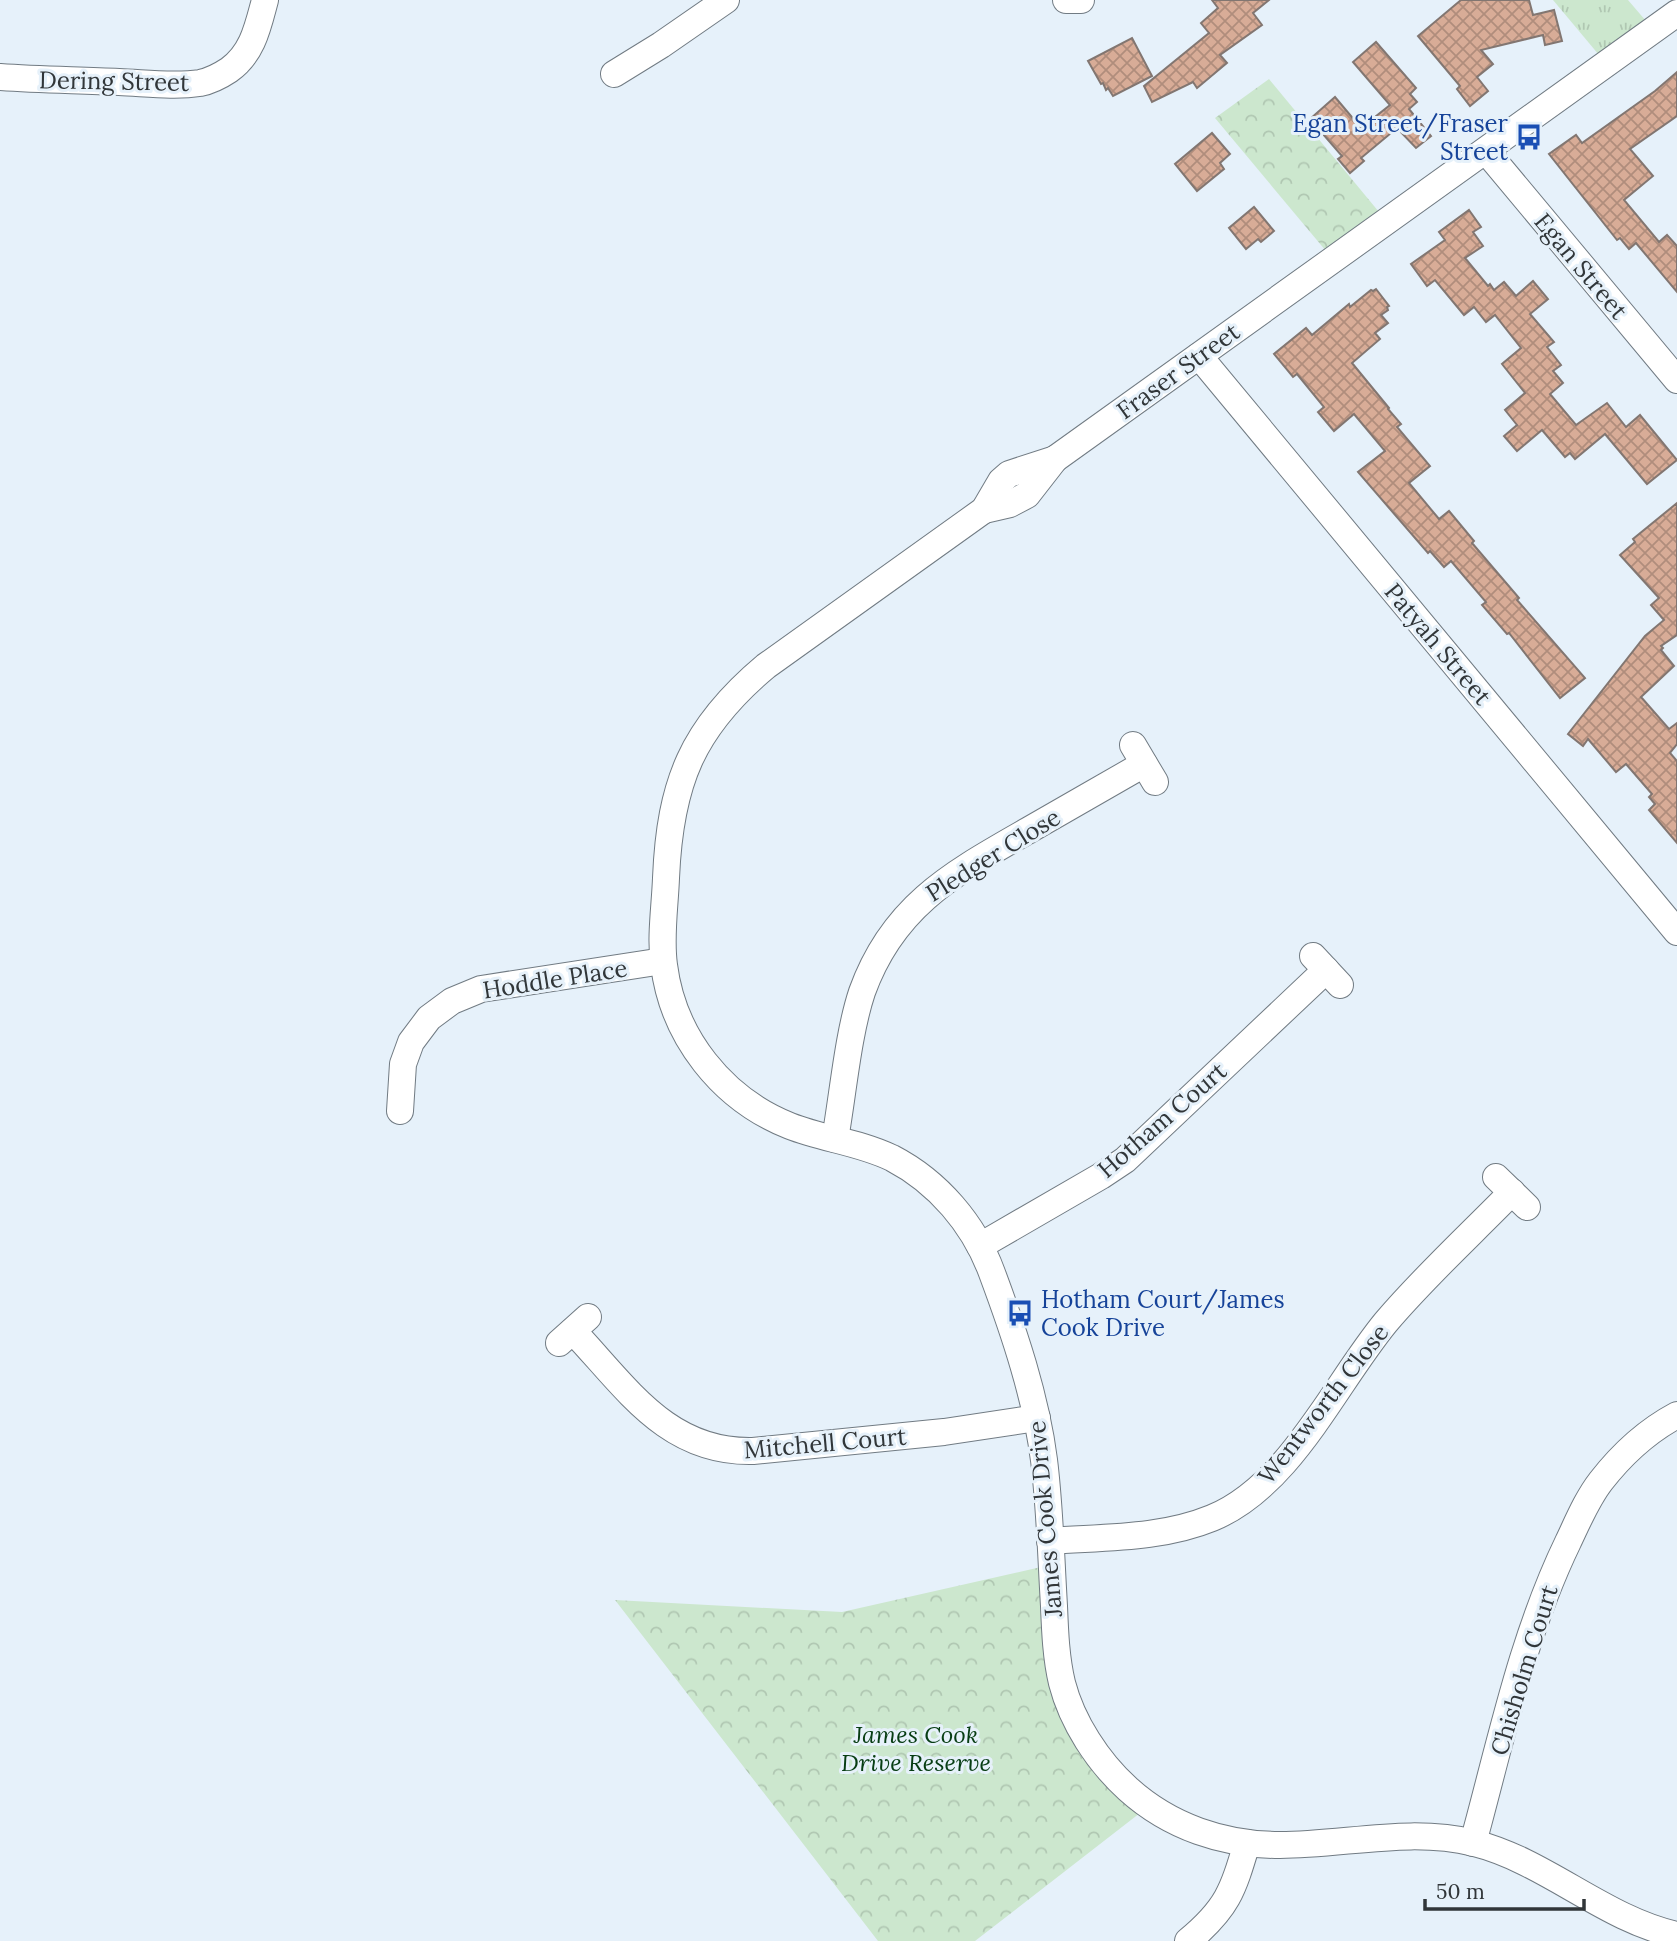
<svg xmlns="http://www.w3.org/2000/svg" width="1677" height="1941" font-family="Lora,serif">
	<style>
		.grass { fill: url(#grass-tufts) }
		.forest { fill: url(#forest-crowns) }
		.building { fill: url(#building-cross-hatch); stroke: #827671; stroke-width: 2 }
		.lines { fill: none; stroke-linecap: round; stroke-linejoin: round }
		.minor-casing { stroke: #717b83; stroke-width: 28 }
		.minor { stroke: #fff; stroke-width: 26 }
		.labels { text-anchor: middle; dominant-baseline: central; stroke-width: 6; stroke-linejoin: round; paint-order: stroke }
		.street-label { font-size: 24px; fill: #313639; stroke: #e6f1fa }
		.transit-label { font-size: 24px; fill: #164399; stroke: #e6f1fa; text-anchor: end }
		.park-label { font-size: 24px; font-style: italic; fill: #073d13; stroke: #e6f1fa }
	</style>
	<defs>
		<pattern id="grass-tufts" width="24" height="20" patternUnits="userSpaceOnUse" patternTransform="scale(1.75)"><rect width="24" height="20" fill="#cce7ce"/><path d="M3 7l-1-3M5 7V3M7 7l1-3M15 17l-1-3M17 17v-4M19 17l1-3" fill="none" stroke="#b0c7b2"/></pattern>
		<pattern id="forest-crowns" width="20" height="18" patternUnits="userSpaceOnUse" patternTransform="scale(1.75)"><rect width="20" height="18" fill="#cce7ce"/><path d="M2 6a3 3 0 1 1 6 0M12 15a3 3 0 1 1 6 0" fill="none" stroke="#b0c7b2"/></pattern>
		<pattern id="building-cross-hatch" width="8" height="8" patternUnits="userSpaceOnUse" patternTransform="scale(1.75)"><rect width="8" height="8" fill="#d8ac97"/><path d="M0 0l8 8M0 8l8-8" fill="none" stroke="#b08d7c"/></pattern>
	</defs>
	<rect width="100%" height="100%" fill="#e6f1fa"/>
	<path class="grass" d="M1553,0h75l18,21 -47,34z"/>
	<g class="forest">
		<path d="M1269,79l110,133 -53,39 -111,-133z"/>
		<path d="M1041,1567l5,76 94,170 -165,128h-97l-263,-341 227,12z"/>
	</g>
	<g class="building">
		<path d="M1212,0h57l-16,13 9,12 -42,30 7,8 -30,25 -4,-6 -41,20 -8,-16 65,-53 -8,-10 17,-15z"/>
		<path d="M1461,0h68l4,15 21,-5 8,31 -17,4 -2,-10 -62,15 12,14 -16,13 11,14 -18,15 -13,-17 3,-3 -42,-50z"/>
		<path d="M1132,38l20,38 -39,20 -5,-8 -2,2 -3,-7 -2,1 -13,-23z"/>
		<path d="M1376,42l40,46 -6,6 7,8 -8,7 22,27 -15,12 -19,-20 -36,30 3,3 -14,12 -12,-14 4,-3 -32,-37 25,-22 26,31 29,-23 -37,-43z"/>
		<path d="M1677,72v44l-47,33 23,27 -29,24 35,42 8,-7 10,11v46l-41,-49 -7,6 -9,-11 -3,2 -68,-86 27,-19 6,8 73,-52z"/>
		<path d="M1212,133l18,21 -10,9 4,6 -27,22 -22,-27z"/>
		<path d="M1254,207l20,24 -13,11 -3,-3 -12,10 -17,-21z"/>
		<path d="M1469,210l12,17 -8,5 10,14 -18,12 23,28 2,-2 4,6 10,-8 12,14 17,-15 15,18 -18,15 24,28 -7,5 14,18 -8,6 10,12 -13,11 26,31 31,-22 19,24 14,-12 37,45 -30,24 -42,-50 -30,25 -5,-6 -5,4 -23,-27 -25,21 -13,-15 13,-11 -12,-15 20,-17 -23,-29 19,-16 -26,-33 -9,7 -12,-15 -10,8 -29,-35 -8,6 -16,-22 34,-24 -6,-8z"/>
		<path d="M1376,289l13,17 -2,1 1,3 -7,5 7,8 -13,10 5,6 -28,24 37,45 -1,1 13,15 -4,3 33,39 -21,17 30,36 10,-8 25,30 -2,2 47,55 -2,2 68,78 -25,20 -51,-65 -2,1 -25,-29 4,-3 -35,-41 -7,6 -14,-16 -2,2 -70,-81 27,-21 -31,-37 -20,17 -16,-19 6,-5 -27,-33 -4,3 -19,-23 32,-26 6,7 37,-31 1,3 21,-17 2,1z"/>
		<path d="M1677,503v132l-16,11 2,2 -2,2 13,16 -33,31 28,32 8,-6v21l-7,9 7,8v82l-28,-33 6,-6 -6,-7 3,-3 -26,-30 -10,8 -28,-33 -5,7 -15,-12 77,-98 19,-16 -13,-15 8,-7 -39,-43 15,-13 -2,-3z"/>
	</g>
	<g class="lines">
		<g class="minor-casing">
			<g id="minor">
				<path d="M1066,0h15"/>
				<path d="M1677,13l-622,446 -46,15 -8,7 -17,29 -218,156c-74,62 -96,117 -100,212 -1,28 -6,59 -2,87 9,72 58,134 126,161 33,13 69,16 102,32 46,24 82,66 100,115 22,59 44,124 52,187 6,48 7,97 10,146 1,25 2,52 8,77 10,39 36,79 66,106 42,38 96,56 152,56 65,0 130,-18 194,-2 72,18 130,76 203,92"/>
				<path d="M614,74l47,-29 65,-45"/>
				<path d="M0,77c39,3 79,3 119,5 26,1 55,5 81,1 10,-2 20,-7 29,-13 24,-17 29,-44 36,-70"/>
				<path d="M1486,151l191,229"/>
				<path d="M1199,356l478,576"/>
				<path d="M984,510l26,-6 17,-9 28,-36"/>
				<path d="M1133,745l22,37"/>
				<path d="M1313,956l27,29"/>
				<path d="M400,1111l3,-47 8,-22 18,-24 23,-17 29,-12 182,-28"/>
				<path d="M835,1139c8,-45 13,-105 27,-147 31,-87 92,-119 167,-162 38,-22 77,-44 115,-66"/>
				<path d="M1496,1177l31,30"/>
				<path d="M980,1246l121,-70 24,-16 201,-190"/>
				<path d="M573,1331c54,57 94,122 180,120l191,-19 93,-14"/>
				<path d="M559,1343l29,-26"/>
				<path d="M1050,1541c54,-4 111,-2 162,-23 78,-32 122,-133 174,-196 39,-46 84,-87 126,-130"/>
				<path d="M1473,1843c28,-102 49,-206 95,-301 10,-21 19,-43 33,-61 21,-27 46,-50 76,-66"/>
				<path d="M1188,1941c40,-33 45,-51 59,-98"/>
			</g>
		</g>
		<use href="#minor" class="minor"/>
	</g>
	<defs>
		<g id="bus-bare" transform="scale(2.1)"><path d="M-5-6H5V4H4V6H2V4H-2V6H-4V4H-5ZM-3.5-4V0h7V-4ZM-3.5 1.2v1.5H-2V1.2ZM2 1.2v1.5H3.5V1.2Z" fill="#1a4fb4" stroke="#e6f1fa" stroke-width="2.5" paint-order="stroke"/></g>
	</defs>
	<g fill-rule="evenodd">
		<use href="#bus-bare" x="1529" y="137"/>
		<use href="#bus-bare" x="1020" y="1313"/>
	</g>
	<g class="labels">
		<g class="street-label">
			<text transform="translate(114 81) rotate(1)">Dering Street</text>
			<text transform="translate(1581 266) rotate(50)">Egan Street</text>
			<text transform="translate(1178 371) rotate(-36)">Fraser Street</text>
			<text transform="translate(1438 644) rotate(50)">Patyah Street</text>
			<text transform="translate(993 855) rotate(-32)">Pledger Close</text>
			<text transform="translate(555 979) rotate(-9)">Hoddle Place</text>
			<text transform="translate(1162 1120) rotate(-41)">Hotham Court</text>
			<text transform="translate(1323 1404) rotate(-52)">Wentworth Close</text>
			<text transform="translate(825 1443) rotate(-5)">Mitchell Court</text>
			<text transform="translate(1045 1519) rotate(-95)">James Cook Drive</text>
			<text transform="translate(1524 1670) rotate(-73)">Chisholm Court</text>
		</g>
		<g class="transit-label">
			<text x="1508" y="123">Egan Street/Fraser<tspan x="1508" dy="28">Street</tspan></text>
			<text x="1041" y="1299" text-anchor="start">Hotham Court/James<tspan x="1041" dy="28">Cook Drive</tspan></text>
		</g>
		<g class="park-label">
			<text x="916" y="1734">James Cook<tspan x="916" dy="28">Drive Reserve</tspan></text>
		</g>
	</g>
	<path d="M1425 1899v10h159v-10" fill="none" stroke="#313639" stroke-width="3.5"/>
	<text x="1436" y="1899" font-size="21" fill="#313639" stroke="#e6f1fa" stroke-width="5" paint-order="stroke">50 m</text>
</svg>
